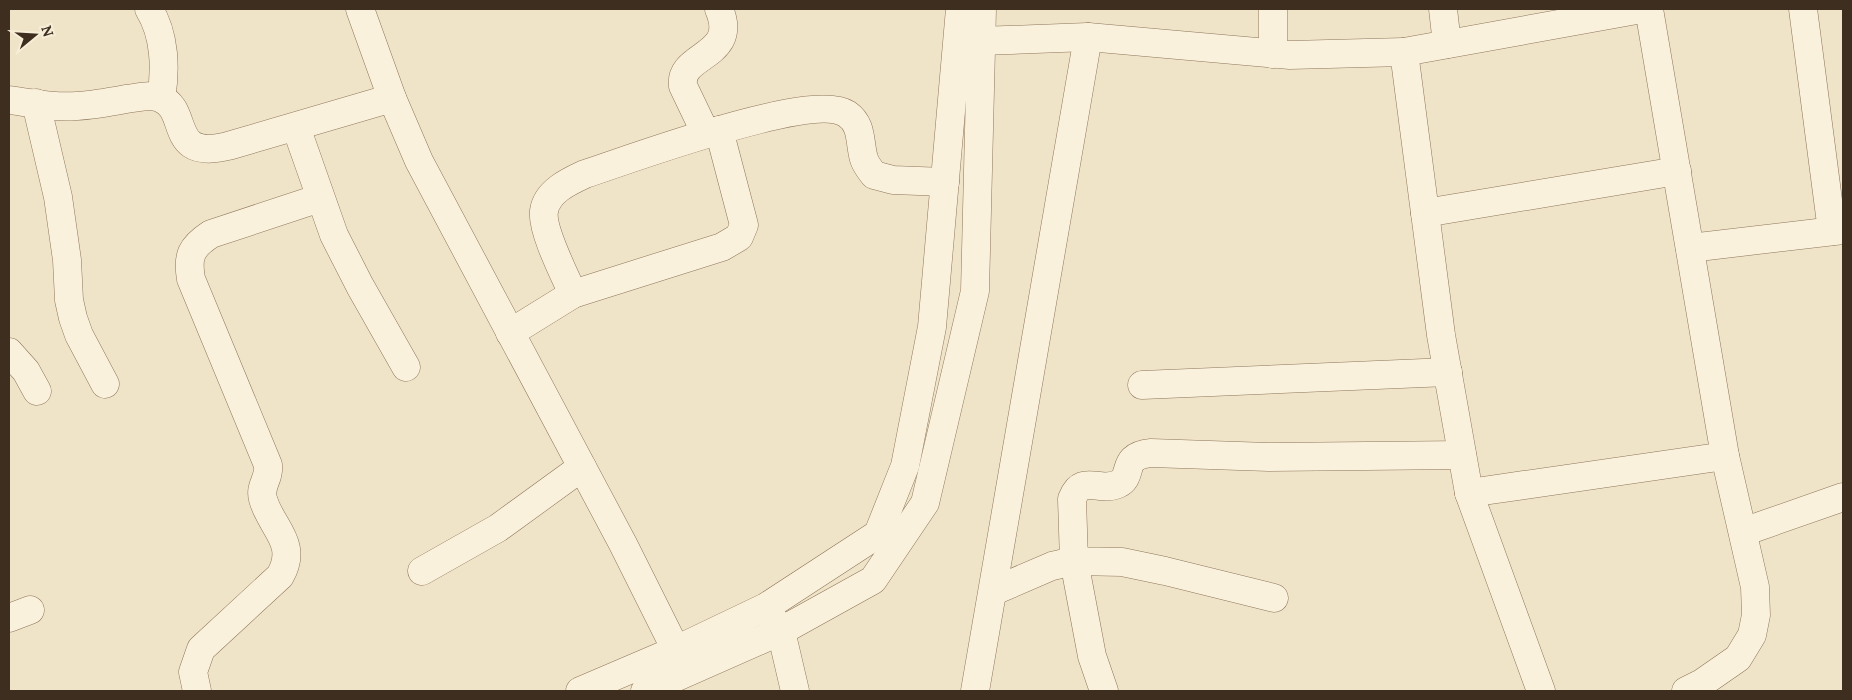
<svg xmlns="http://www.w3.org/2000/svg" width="1852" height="700" font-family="Lora,serif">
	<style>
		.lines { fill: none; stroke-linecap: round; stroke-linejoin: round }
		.minor-casing { stroke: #8d765c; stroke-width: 29 }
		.minor { stroke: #faf1dc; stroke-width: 28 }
	</style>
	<rect width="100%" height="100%" fill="#f0e4c8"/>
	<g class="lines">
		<g class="minor-casing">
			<g id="minor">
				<path d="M149,9c16,26 17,60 12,89"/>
				<path d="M360,9l32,89 27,63 204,383 53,106"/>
				<path d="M1443,9l4,35"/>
				<path d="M1803,9l29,222"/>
				<path d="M981,41l107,-4 202,18 114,-3"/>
				<path d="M1273,54v-45"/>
				<path d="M9,100c22,3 46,8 68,6 17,-1 33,-4 49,-7 11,-1 24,-5 34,-1 31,12 6,63 68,48l164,-48"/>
				<path d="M36,103l22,94 9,63 2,40 4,18 6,17 26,49"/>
				<path d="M296,127l38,108 26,51 46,81"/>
				<path d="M706,134l-23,-48c-5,-33 57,-28 36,-77"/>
				<path d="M1425,213l252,-42"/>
				<path d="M1690,248l153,-18"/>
				<path d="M573,294c-8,-18 -32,-65 -29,-83 3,-20 26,-30 41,-37 43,-14 228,-83 262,-60 16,11 12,28 17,45 2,6 6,11 10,16l19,5 52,2"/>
				<path d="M510,333l63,-39 149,-47 17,-10 5,-12 -25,-95"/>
				<path d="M9,352l17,19 11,20"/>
				<path d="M1142,385l306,-13"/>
				<path d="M1469,493l256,-37 -76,-447"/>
				<path d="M1743,532l100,-35"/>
				<path d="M422,571l76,-43 84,-61"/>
				<path d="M994,591l58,-25 22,-5 18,95 12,35"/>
				<path d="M1274,598l-109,-27 -43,-9 -48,-1 -2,-62c10,-26 27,-6 46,-15 17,-8 1,-28 33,-31l118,4 193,-2"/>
				<path d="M772,617l9,14 14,60"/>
				<path d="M9,618l21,-8"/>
				<path d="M197,691l-4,-19 8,-23 79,-73c19,-33 -9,-48 -17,-77 -4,-14 7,-20 5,-34l-77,-186c-4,-23 0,-32 20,-45l109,-36"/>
				<path d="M580,691l96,-41 90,-43 112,-73 27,-68 27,-139 28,-318"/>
				<path d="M645,691l136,-60 92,-51 52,-77 50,-212 7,-282"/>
				<path d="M975,691l113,-654"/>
				<path d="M1541,691l-72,-198 -28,-158 -37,-283 238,-43"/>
				<path d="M1686,691l16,-8 36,-25 14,-23 4,-20 -1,-28 -30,-131"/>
			</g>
		</g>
		<use href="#minor" class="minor"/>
	</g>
	<rect width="1852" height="700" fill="none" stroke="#3d2e20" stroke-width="20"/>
	<g transform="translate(35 35) rotate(72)" stroke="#f7eed8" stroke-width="4" paint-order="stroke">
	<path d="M0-4L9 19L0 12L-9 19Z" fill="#3d2e20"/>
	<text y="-8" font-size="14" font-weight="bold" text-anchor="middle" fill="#3d2e20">N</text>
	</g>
</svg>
